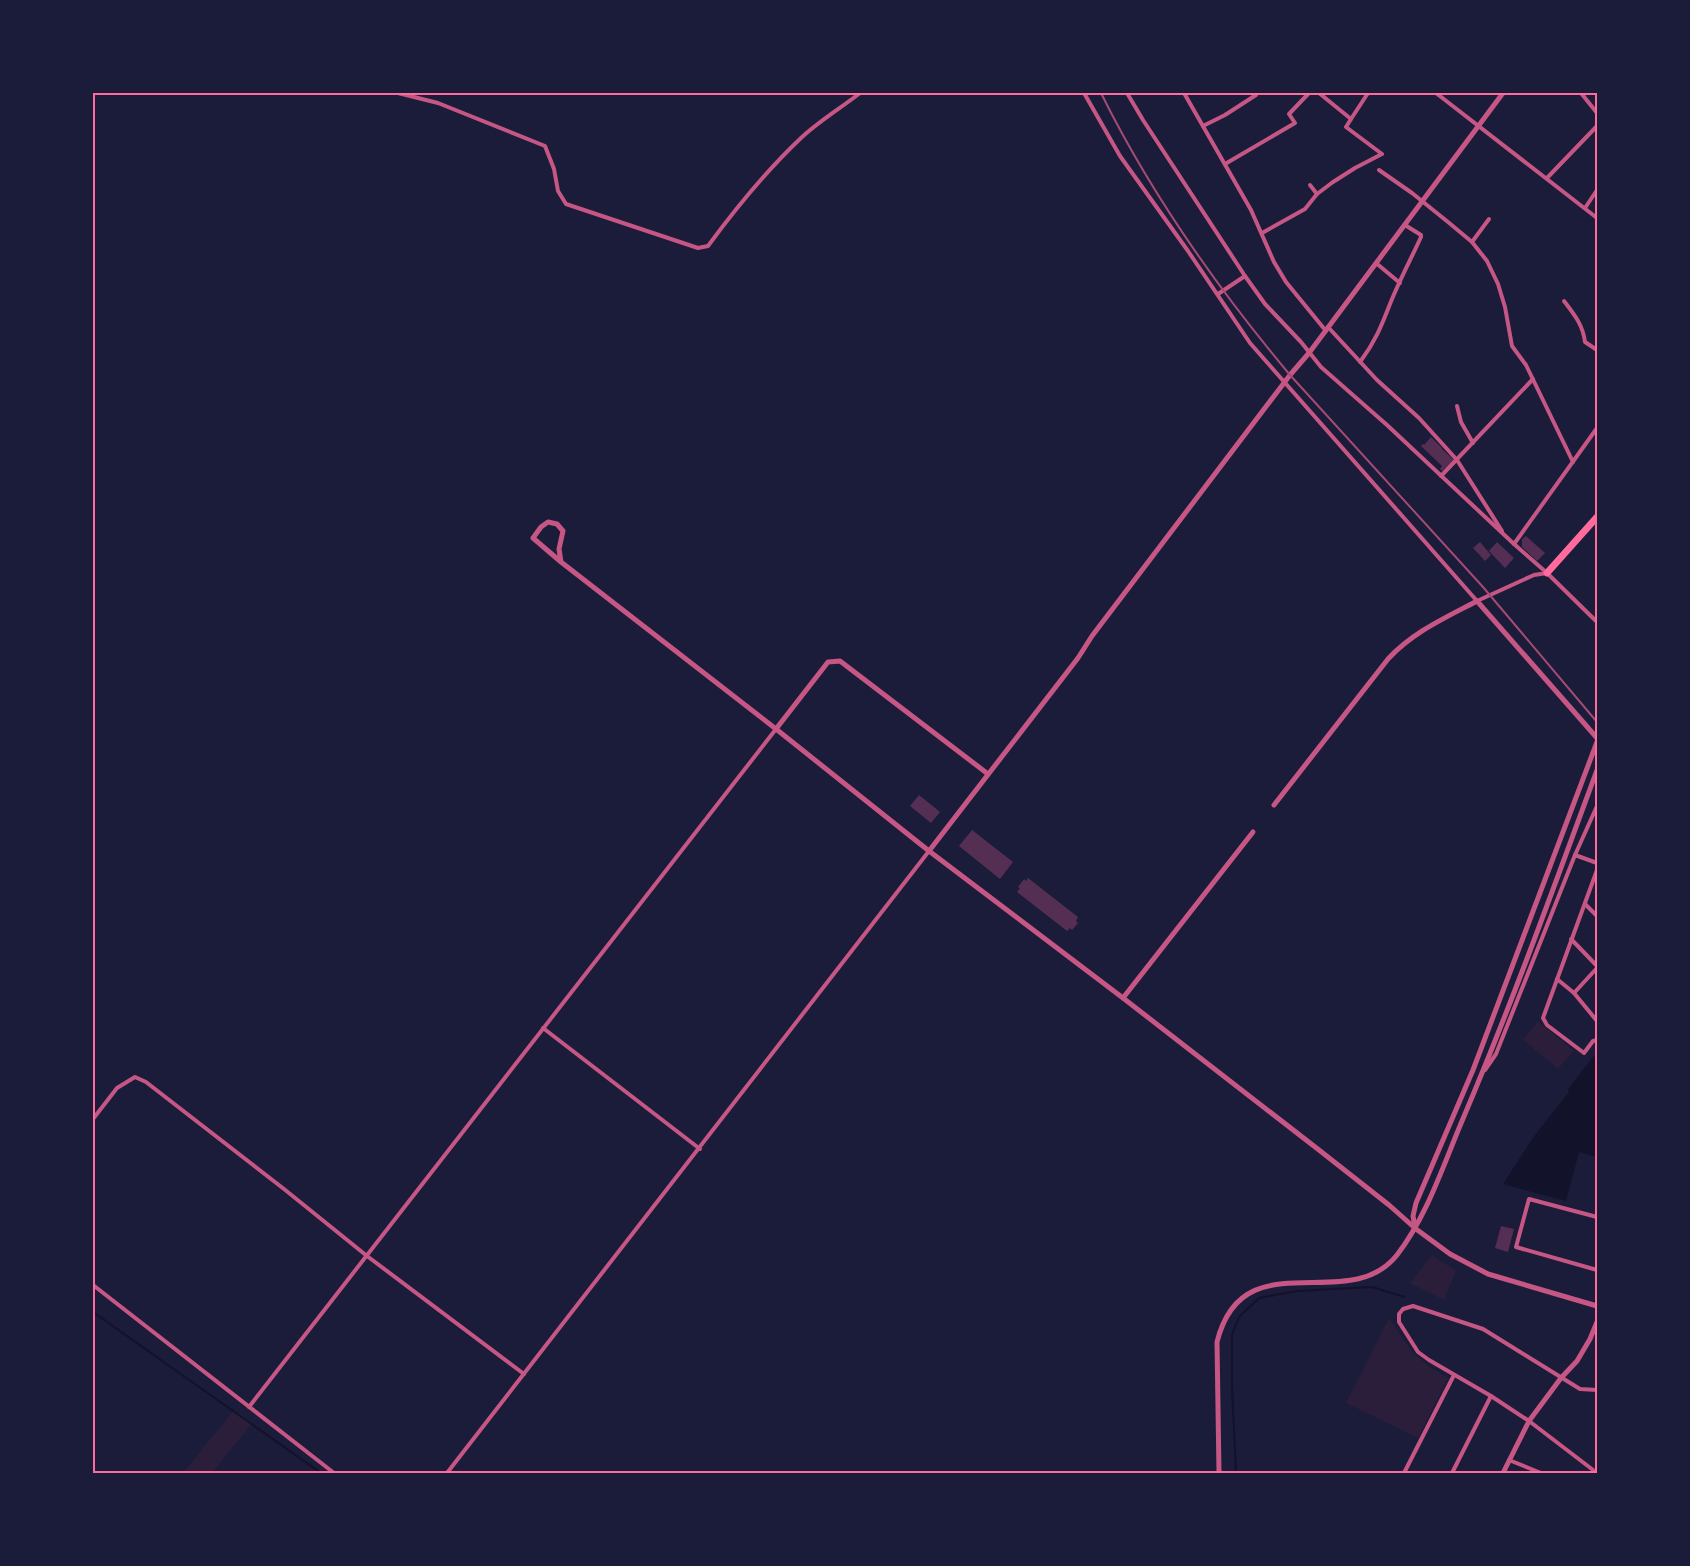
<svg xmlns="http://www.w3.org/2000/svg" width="1690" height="1566" font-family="'Nunito Sans',sans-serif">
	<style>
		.green { fill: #2a1e3b }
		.water { fill: #12122b }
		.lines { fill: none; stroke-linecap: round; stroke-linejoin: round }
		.stream { stroke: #12122b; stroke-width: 2 }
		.building { fill: #542f53 }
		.minor { stroke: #c65784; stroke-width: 4 }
		.tertiary { stroke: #c65784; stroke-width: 5 }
		.primary { stroke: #ff6b9d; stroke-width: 7 }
		.rail { stroke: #a44b75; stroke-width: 2 }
		.neatline { fill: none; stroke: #ff6b9d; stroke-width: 2 }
	</style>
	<rect width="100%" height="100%" fill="#1b1b3a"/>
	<g class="green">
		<path d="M1538,1021l36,30 -16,18 -35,-29z"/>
		<path d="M1432,1255l24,16 -12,29 -34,-17z"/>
		<path d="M1389,1318l23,34 18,15 18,11 -30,60 -72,-35z"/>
		<path d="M234,1410l18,13 -40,50h-29z"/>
	</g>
	<path class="water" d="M1597,1052v105l-18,-5 -13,49 -63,-17 32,-49 34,-43 -1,-3z"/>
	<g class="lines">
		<g class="stream">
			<path d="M93,1312l228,161"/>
			<path d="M1236,1473l-4,-86v-52l7,-18 20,-19 38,-7 75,-4 33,10"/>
		</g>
	</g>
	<g class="building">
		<path d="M1431,437l11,11v1l12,11 -12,11 -2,-2 2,-3 -21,-20 2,-2 1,1z"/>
		<path d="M1526,536l19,17 -8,8 -15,-14v-8z"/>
		<path d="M1480,542l11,13 -6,6 -12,-13z"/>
		<path d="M1497,542l17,16 -9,10 -16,-17z"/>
		<path d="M919,795l21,17 -9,11 -21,-17z"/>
		<path d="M972,830l41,32 -13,17 -41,-33z"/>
		<path d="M1028,878l50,39 -2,4 2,2 -6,7 -2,-2 -3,3 -50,-39 3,-4 -2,-1 6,-8 2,2z"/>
		<path d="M1501,1226l13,3 -6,23 -13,-4z"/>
	</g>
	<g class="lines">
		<g class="minor">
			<path d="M398,93l40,10 107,43 9,23 4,22 8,13 132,44 10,-2c28,-38 59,-76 93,-108 18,-17 40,-30 59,-45"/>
			<path d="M1084,93l36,63 68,95 62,92 227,258 57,-26 13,-2"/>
			<path d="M1127,93l16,27 102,156 20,28 36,38 20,25 66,58 127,119 33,29 50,49"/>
			<path d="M1184,93l67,117 23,52 12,20 40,49"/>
			<path d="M1436,93l161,125"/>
			<path d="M1581,93l16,20"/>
			<path d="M1351,119l17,-26"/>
			<path d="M1203,126l22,-11 31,-20v-2"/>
			<path d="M1225,164l70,-41 -6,-9 20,-21"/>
			<path d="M1379,170l33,23 36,29 24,20 15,19 11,23 7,23 7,39 14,19 47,97"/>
			<path d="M1547,178l50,-52"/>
			<path d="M1310,185l7,9"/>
			<path d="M1585,208l12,-18"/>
			<path d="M1262,233l43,-24 12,-15 16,-12 22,-14 27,-14 -36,-27 5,-8 -32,-26"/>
			<path d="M1472,242l17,-23"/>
			<path d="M1376,263l24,20"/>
			<path d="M1218,294l27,-18"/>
			<path d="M1564,301c10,13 19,24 21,41l12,8"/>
			<path d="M1328,327l49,53 42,38 38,42 45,71"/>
			<path d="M1360,362c15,-20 21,-35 30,-58 9,-23 21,-45 31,-67v-2l-16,-10"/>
			<path d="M1457,406l4,16 12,21"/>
			<path d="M1441,476l92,-97"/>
			<path d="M1514,544l83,-116"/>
			<path d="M1575,855l22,8"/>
			<path d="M1597,870l-54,148 4,7 37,28 9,-12 4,-1"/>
			<path d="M1585,904l12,12"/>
			<path d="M1571,939l26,27"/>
			<path d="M1557,979l17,14 23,28"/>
			<path d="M1574,993l23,-25"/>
			<path d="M543,1028l157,121"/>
			<path d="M1485,1070l11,-16 79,-199 22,-49"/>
			<path d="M93,1119l24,-31 18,-11 11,5 138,107 83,67 157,118"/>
			<path d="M1597,1217l-68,-18 -13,48 81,23"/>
			<path d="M93,1285l241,188"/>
			<path d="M249,1407l527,-678"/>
			<path d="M1509,1460l32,13"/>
			<path d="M447,1473l482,-622"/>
			<path d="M1404,1473l50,-98"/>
			<path d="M1452,1473l39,-77"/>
			<path d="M1597,1473l-68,-52 -38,-25 -62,-36 -11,-8 -19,-30v-8l4,-5 10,-3 70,23 97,60 17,1"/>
		</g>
		<g class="tertiary">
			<path d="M561,562l-2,-13 4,-18 -6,-7 -9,-2 -7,5 -8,11 28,24 215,167 153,122 194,147 196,152 70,55 27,24 34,25 38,20 109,32"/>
			<path d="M776,729l52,-67 12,-1 148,113"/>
			<path d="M1274,805l114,-146c25,-27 57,-41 89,-58l120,137"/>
			<path d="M929,851l149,-193 14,-22 198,-261 19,-22 194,-260"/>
			<path d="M1123,998l130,-166"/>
			<path d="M1415,1227l-2,-11 3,-13 57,-133 124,-328"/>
			<path d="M1219,1473l-2,-131c26,-104 131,-25 180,-87 30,-39 46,-89 65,-134 49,-115 92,-234 135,-351"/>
			<path d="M1503,1473l26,-52 32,-43 16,-17 13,-22 7,-17"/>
		</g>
		<path class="primary" d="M1547,573l50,-56"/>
		<path class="rail" d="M1101,93c50,101 117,196 189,282l193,212 114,135"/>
	</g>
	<rect width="1690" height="1566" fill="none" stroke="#1b1b3a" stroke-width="189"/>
	<rect x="94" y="94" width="1502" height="1378" class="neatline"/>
</svg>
